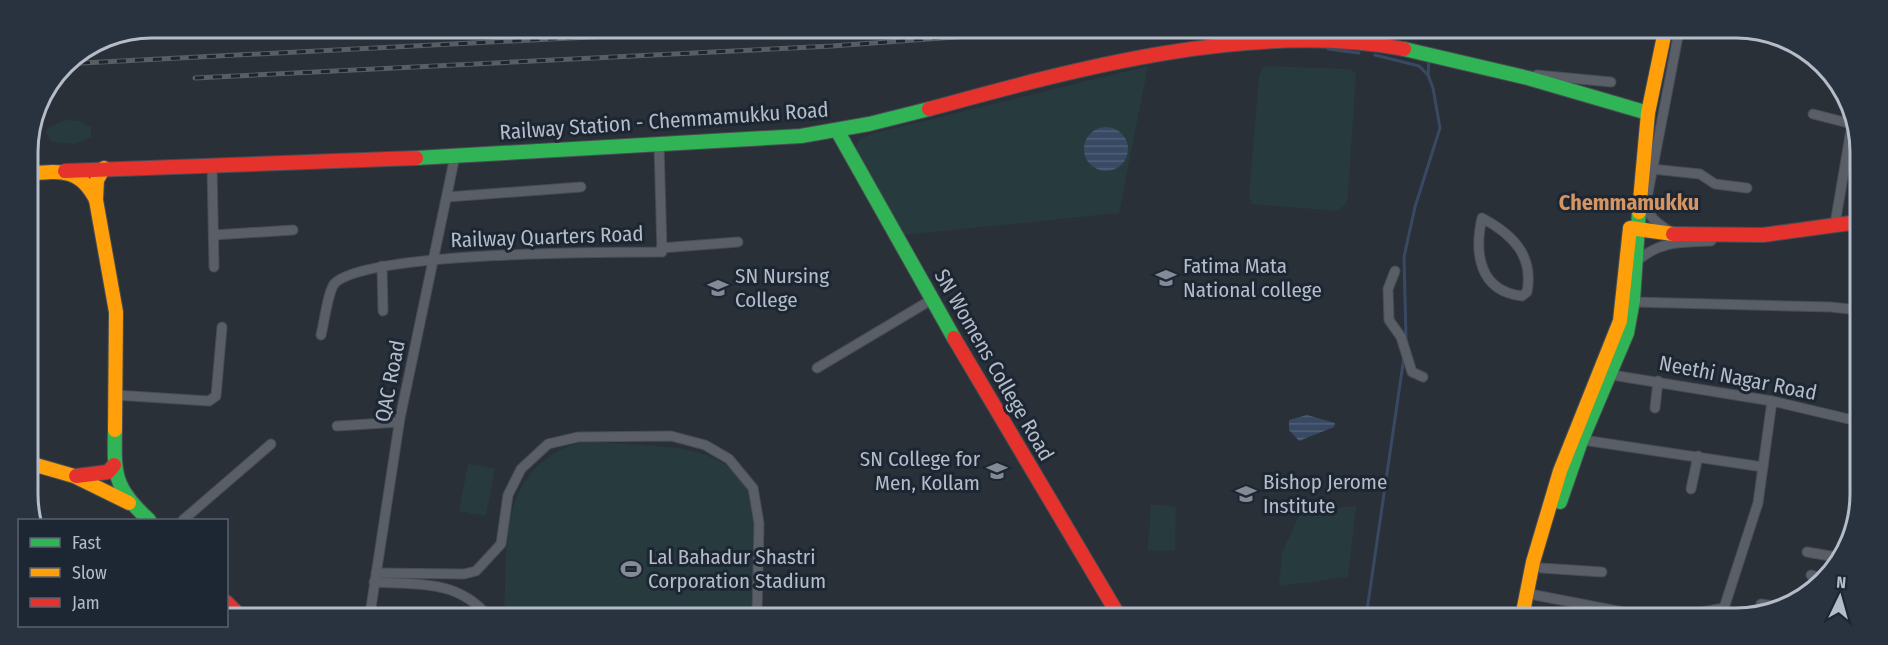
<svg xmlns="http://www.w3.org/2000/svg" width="1888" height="645" font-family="'Fira Sans Condensed',sans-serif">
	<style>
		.green { fill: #273a3e }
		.water { fill: url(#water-rules) }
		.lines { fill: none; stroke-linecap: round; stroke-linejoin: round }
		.stream { stroke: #384963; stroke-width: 3 }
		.street-casing { stroke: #484c53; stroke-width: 11 }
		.fast-casing { stroke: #484c53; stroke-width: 16 }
		.slow-casing { stroke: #484c53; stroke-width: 16 }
		.jam-casing { stroke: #484c53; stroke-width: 16 }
		.street { stroke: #5a5e66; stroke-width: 9 }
		.fast { stroke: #30b455; stroke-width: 14 }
		.slow { stroke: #ff9f0a; stroke-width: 14 }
		.jam { stroke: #e5322d; stroke-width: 14 }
		.rail-casing { stroke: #595d64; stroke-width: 5 }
		.rail { stroke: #1d2633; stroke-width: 3; stroke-dasharray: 9; stroke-linecap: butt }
		.labels { text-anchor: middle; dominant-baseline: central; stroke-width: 6; stroke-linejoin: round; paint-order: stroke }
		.street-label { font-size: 21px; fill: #b4bcc9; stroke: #1d2633 }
		.poi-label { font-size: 21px; fill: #b4bcc9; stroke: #1d2633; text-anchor: start }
		.neighbourhood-label { font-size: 22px; font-weight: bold; fill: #d59563; stroke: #1d2633 }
		.rim { fill: none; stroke: #b4bcc9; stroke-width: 3 }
	</style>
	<defs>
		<pattern id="water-rules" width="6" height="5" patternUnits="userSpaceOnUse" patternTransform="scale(1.5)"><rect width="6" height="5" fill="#384963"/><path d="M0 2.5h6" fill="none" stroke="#526178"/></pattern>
	</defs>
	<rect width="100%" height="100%" fill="#2a3038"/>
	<g class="green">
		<path d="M1148,66l-29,147 -217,22 -48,-82 5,-13 12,-6z"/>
		<path d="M1264,66l86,3 6,5 -8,120 -2,10 -8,7 -86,-7 -3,-8 10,-120z"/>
		<path d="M65,120l15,1 11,6v10l-16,7 -23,-2 -6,-9 2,-5z"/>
		<path d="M577,443c21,-1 43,1 64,2 56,3 109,11 118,78 3,23 -5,67 -6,92h-249c4,-71 -8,-143 73,-172z"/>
		<path d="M468,464l27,5 -9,47 -27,-5z"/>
		<path d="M1151,504l25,3 -1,44 -27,-1z"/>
		<path d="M1356,506l-8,71 -69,9 3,-33 19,-42z"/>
	</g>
	<g class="water">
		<circle cx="1106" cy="149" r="22"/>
		<path d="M1307,415l28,8 -1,4 -35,14 -10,-11v-10z"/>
	</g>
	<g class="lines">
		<g class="stream">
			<path d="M1328,49l31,4"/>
			<path d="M1375,55l44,11 9,9 5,13 7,40 -25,79 -11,50 2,81"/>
			<path d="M1428,75l1,-15"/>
			<path d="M1366,617l38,-260"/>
		</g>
		<g class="street-casing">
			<g id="street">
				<path d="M1537,75l74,7"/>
				<path d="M1813,114l39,10 -17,100"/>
				<path d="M212,165l2,102"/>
				<path d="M1652,169l48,5 15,10 32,4"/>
				<path d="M447,197l134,-10"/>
				<path d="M1482,218c30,16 52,37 45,74l-5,4c-43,-5 -48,-43 -40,-78z"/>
				<path d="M1669,231c-15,-10 -22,-14 -22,-33l32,-167"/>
				<path d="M214,235l79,-5"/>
				<path d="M661,248l77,-6"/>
				<path d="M1636,262c23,-21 44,-20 75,-21"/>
				<path d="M382,266l1,45"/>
				<path d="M1395,271l-7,18 1,31 12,17 11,35 11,5"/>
				<path d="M1635,302l196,5 27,3"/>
				<path d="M321,335c3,-11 7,-45 14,-52 34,-31 271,-31 327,-31l-3,-108"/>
				<path d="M817,368l114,-68"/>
				<path d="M1612,375l160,26 85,20"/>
				<path d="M115,395l94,6 7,-5 6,-69"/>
				<path d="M1655,408l3,-27"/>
				<path d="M337,426l62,-4"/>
				<path d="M1583,440l180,27"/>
				<path d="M1691,489l7,-33"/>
				<path d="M1855,511l2,-1"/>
				<path d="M183,520l88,-76"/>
				<path d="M1807,552l29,5"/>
				<path d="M1541,568l61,4"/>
				<path d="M376,573l88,1 12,-3 25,-27 7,-49 13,-26 27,-25 30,-7 93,-1 34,9 24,14 24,29 6,35 -2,92"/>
				<path d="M1811,575l11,3"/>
				<path d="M374,582c43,3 82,-3 113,33"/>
				<path d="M1535,595l98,19 42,3 49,-9 34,-105 14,-102"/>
				<path d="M1761,604l13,2"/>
				<path d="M370,614l30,-196 55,-262"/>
			</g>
		</g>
		<g class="fast-casing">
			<g id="fast">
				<path d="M1404,49l124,29 120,35"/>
				<path d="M838,132l116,206"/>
				<path d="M416,158l385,-22 68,-12 60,-15"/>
				<path d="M115,430c-1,45 -1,58 34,90"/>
				<path d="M1560,502l20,-58 47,-111 6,-33 6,-88"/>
			</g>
		</g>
		<g class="slow-casing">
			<g id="slow">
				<path d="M27,174c32,-3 53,-7 69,26l20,112 -1,118"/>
				<path d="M96,200l1,-20 7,-12"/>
				<path d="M1639,212l9,-99 17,-82"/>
				<path d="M29,463l45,13 55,27"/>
				<path d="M1522,617l11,-55 27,-91 60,-150 10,-93 43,6"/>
			</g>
		</g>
		<g class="jam-casing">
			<g id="jam">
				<path d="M929,109c146,-40 324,-89 475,-60"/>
				<path d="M65,171l351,-13"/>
				<path d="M1673,234l90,1 95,-13"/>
				<path d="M954,338l165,278"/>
				<path d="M76,476l32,-4 6,-7"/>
				<path d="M226,602l12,12"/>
			</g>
		</g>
		<use href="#street" class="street"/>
		<use href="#fast" class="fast"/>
		<use href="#slow" class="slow"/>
		<use href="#jam" class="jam"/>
		<g class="rail-casing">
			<g id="rail">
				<path d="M63,64l683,-35"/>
				<path d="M195,78l637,-32 234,-17"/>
			</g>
		</g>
		<use href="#rail" class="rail"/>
	</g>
	<defs>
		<g id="university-bare" transform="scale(1.62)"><path d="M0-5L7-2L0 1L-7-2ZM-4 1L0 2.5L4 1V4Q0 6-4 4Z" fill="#848b96" stroke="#1d2633" stroke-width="2.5" paint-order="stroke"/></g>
		<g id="stadium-bare" transform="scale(1.62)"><path d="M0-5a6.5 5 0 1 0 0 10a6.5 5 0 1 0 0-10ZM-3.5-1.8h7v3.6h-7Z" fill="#848b96" stroke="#1d2633" stroke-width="2.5" paint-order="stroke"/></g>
	</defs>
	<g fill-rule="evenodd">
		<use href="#university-bare" x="1166" y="278"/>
		<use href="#university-bare" x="718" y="288"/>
		<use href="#university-bare" x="997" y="471"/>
		<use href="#university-bare" x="1246" y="494"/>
		<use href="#stadium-bare" x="631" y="569"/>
	</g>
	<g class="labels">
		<g class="street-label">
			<text transform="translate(664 121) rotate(-4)">Railway Station - Chemmamukku Road</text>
			<text transform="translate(547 237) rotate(-2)">Railway Quarters Road</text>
			<text transform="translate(994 365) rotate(60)">SN Womens College Road</text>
			<text transform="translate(1738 378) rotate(11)">Neethi Nagar Road</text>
			<text transform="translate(390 381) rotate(-79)">QAC Road</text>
		</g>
		<g class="poi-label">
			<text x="1183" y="266">Fatima Mata<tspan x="1183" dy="24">National college</tspan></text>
			<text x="735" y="276">SN Nursing<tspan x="735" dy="24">College</tspan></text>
			<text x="980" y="459" text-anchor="end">SN College for<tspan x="980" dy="24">Men, Kollam</tspan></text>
			<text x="1263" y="482">Bishop Jerome<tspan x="1263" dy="24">Institute</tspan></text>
			<text x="648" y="557">Lal Bahadur Shastri<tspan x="648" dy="24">Corporation Stadium</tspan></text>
		</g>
		<g class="neighbourhood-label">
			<text x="1629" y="202">Chemmamukku</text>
		</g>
	</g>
	<path d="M0 0H1888V645H0ZM152 38H1736A114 114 0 0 1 1850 152V494A114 114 0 0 1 1736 608H152A114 114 0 0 1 38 494V152A114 114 0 0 1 152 38Z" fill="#29323f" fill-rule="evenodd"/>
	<path class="rim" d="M152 38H1736A114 114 0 0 1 1850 152V494A114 114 0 0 1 1736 608H152A114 114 0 0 1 38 494V152A114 114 0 0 1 152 38Z"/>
	<rect x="18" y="519" width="210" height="108" fill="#1d2633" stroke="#59626f" stroke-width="1.5"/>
	<rect x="30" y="538" width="30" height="9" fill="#30b455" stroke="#59626f" stroke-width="1.5"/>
	<text x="72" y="549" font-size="18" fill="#b4bcc9">Fast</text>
	<rect x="30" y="568" width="30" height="9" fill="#ff9f0a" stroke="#59626f" stroke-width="1.5"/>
	<text x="72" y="579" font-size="18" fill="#b4bcc9">Slow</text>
	<rect x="30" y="598" width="30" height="9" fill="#e5322d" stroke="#59626f" stroke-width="1.5"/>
	<text x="72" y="609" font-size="18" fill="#b4bcc9">Jam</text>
	<g transform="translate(1840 597) rotate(5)" stroke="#1d2633" stroke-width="4.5" paint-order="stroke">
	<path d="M0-4.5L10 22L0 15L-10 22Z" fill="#b4bcc9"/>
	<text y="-9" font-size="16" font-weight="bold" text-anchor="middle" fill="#b4bcc9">N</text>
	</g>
</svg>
